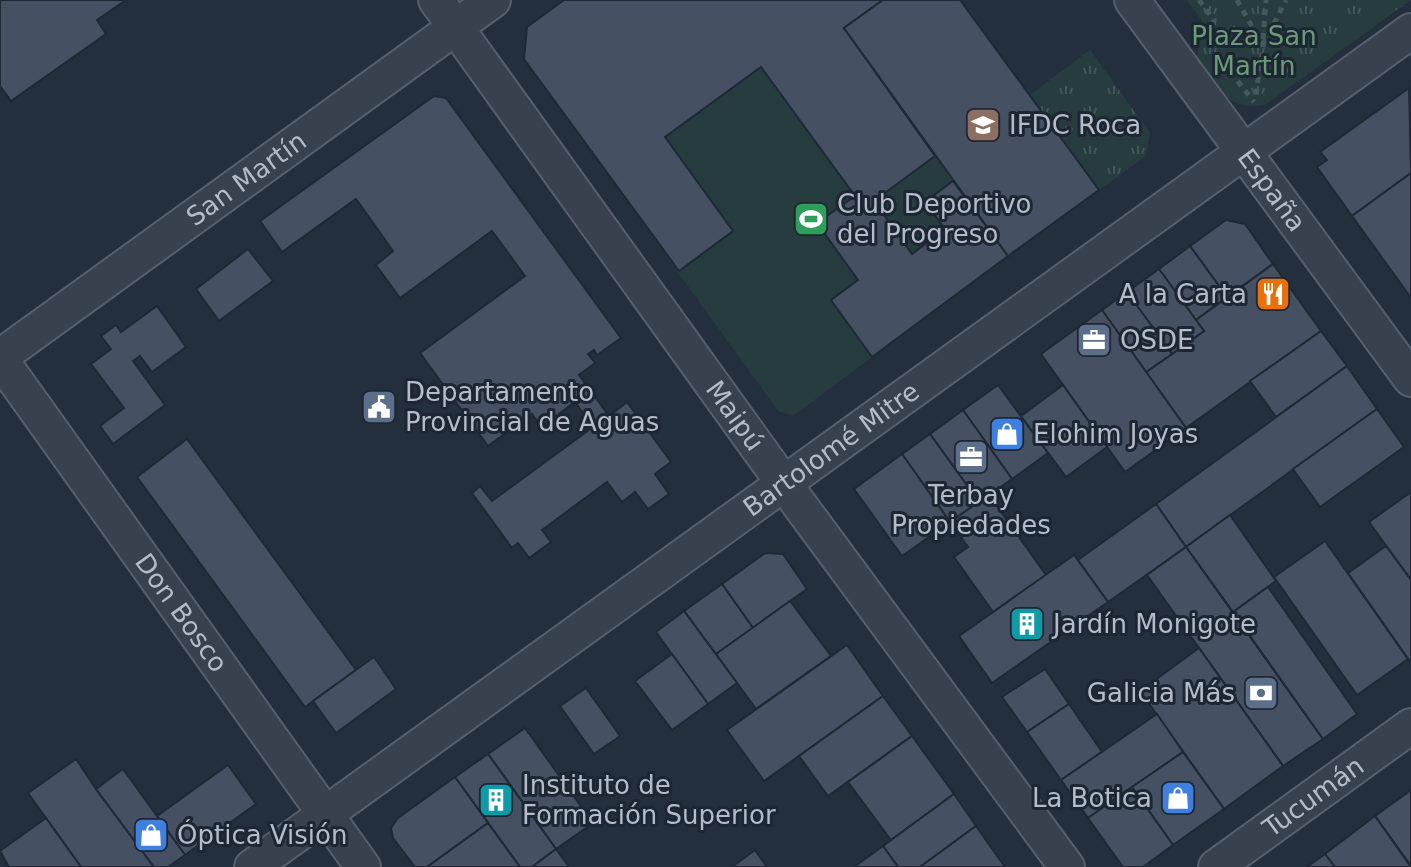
<svg xmlns="http://www.w3.org/2000/svg" width="1411" height="867" font-family="'DejaVu Sans',sans-serif">
	<style>
		.park { fill: url(#park-tufts) }
		.pitch { fill: #263c3f }
		.building { fill: #455162; stroke: #1f2835; stroke-width: 2 }
		.lines { fill: none; stroke-linecap: round; stroke-linejoin: round }
		.minor-casing { stroke: #565f6c; stroke-width: 38 }
		.path { stroke: #44595c; stroke-width: 5; stroke-dasharray: 6 6; stroke-linecap: butt }
		.minor { stroke: #38414e; stroke-width: 34 }
		.labels { text-anchor: middle; dominant-baseline: central; stroke-width: 6; stroke-linejoin: round; paint-order: stroke }
		.park-label { font-size: 26px; fill: #6b9a76; stroke: #1d2633 }
		.poi-label { font-size: 26px; fill: #b4bcc9; stroke: #1d2633; text-anchor: start }
		.street-label { font-size: 26px; fill: #b4bcc9; stroke: #1d2633 }
	</style>
	<defs>
		<pattern id="park-tufts" width="24" height="20" patternUnits="userSpaceOnUse" patternTransform="scale(2)"><rect width="24" height="20" fill="#263c3f"/><path d="M3 7l-1-3M5 7V3M7 7l1-3M15 17l-1-3M17 17v-4M19 17l1-3" fill="none" stroke="#435659"/></pattern>
	</defs>
	<rect width="100%" height="100%" fill="#242f3e"/>
	<g class="park">
		<path d="M1187,0h224l-146,105c-39,6 -46,-17 -68,-45l5,-39z"/>
		<path d="M1090,50l60,83 -4,23 -47,34 -69,-95z"/>
	</g>
	<path class="pitch" d="M564,0h319l-39,28 164,228 -215,160 -15,-5 -254,-352 3,-32z"/>
	<g class="building">
		<path d="M0,0h126l-29,20 9,14 -95,67 -11,-15z"/>
		<path d="M564,0h319l-39,28 91,128 -61,45 38,53 33,-25 -20,-27 28,-21 55,75 -136,101 -41,-57 27,-20 -41,-57 38,-27 -94,-129 -96,70 68,94 -54,40 -155,-212 3,-32z"/>
		<path d="M883,0h77l139,190 -91,66 -164,-228z"/>
		<path d="M1409,88l2,85 -59,43 -35,-49 10,-7 -7,-8z"/>
		<path d="M434,96l12,2 175,240 -24,17 -3,-5 -6,4 7,9 -16,12 30,41 18,-14 44,60 -16,12 14,20 -21,15 -13,-17 -13,10 -15,-20 -65,48 9,12 -22,16 -11,-15 -6,5 -40,-55 8,-7 12,15 101,-74 -18,-25 -34,25 -9,-13 -44,32 -68,-93 105,-77 -33,-45 -92,67 -24,-33 17,-14 -37,-52 -74,53 -22,-31z"/>
		<path d="M1411,173v125l-59,-82z"/>
		<path d="M1226,220l19,4 28,40 -46,33 -37,-51z"/>
		<path d="M1190,246l37,51 -31,23 -37,-51z"/>
		<path d="M248,249l25,32 -54,40 -23,-32z"/>
		<path d="M1273,264l48,67 -135,97 -40,-56 58,-41 -8,-11z"/>
		<path d="M1159,269l45,62 -32,23 -45,-62z"/>
		<path d="M1127,292l45,62 -26,18 -44,-62z"/>
		<path d="M157,306l29,41 -34,25 -12,-16 -7,5 32,44 -52,39 -13,-18 24,-18 -33,-44 20,-15 -10,-13 15,-11 5,7z"/>
		<path d="M1102,310l84,118 -61,44 -84,-118z"/>
		<path d="M1321,331l26,35 -71,51 -26,-36z"/>
		<path d="M1347,366l30,43 -191,138 -30,-43z"/>
		<path d="M998,385l50,68 -36,26 -49,-69z"/>
		<path d="M1063,385l44,62 -41,30 -45,-61z"/>
		<path d="M1377,409l27,38 -84,60 -27,-38z"/>
		<path d="M963,410l49,69 -33,23 -49,-68z"/>
		<path d="M930,434l49,68 -29,20 -48,-68z"/>
		<path d="M187,439l169,231 -51,37 -168,-230z"/>
		<path d="M902,454l48,68 -48,34 -48,-67z"/>
		<path d="M1411,492v88l-42,-58z"/>
		<path d="M989,495l57,80 -53,37 -39,-55 14,-10 -18,-25z"/>
		<path d="M1156,504l30,43 -78,55 -30,-42z"/>
		<path d="M1230,515l46,66 -43,31 -47,-65z"/>
		<path d="M1325,541l83,118 -51,36 -83,-118z"/>
		<path d="M1386,546l25,34v83l-63,-90z"/>
		<path d="M1186,547l137,192 -40,27 -136,-191z"/>
		<path d="M765,553l18,1 24,35 -54,39 -31,-44z"/>
		<path d="M1074,555l34,47 -116,81 -33,-47z"/>
		<path d="M722,584l31,44 -37,26 -32,-43z"/>
		<path d="M1268,587l89,127 -34,25 -90,-127z"/>
		<path d="M790,601l41,55 -75,53 -40,-55z"/>
		<path d="M684,611l53,72 -29,21 -52,-72z"/>
		<path d="M847,645l36,51 -119,85 -37,-51z"/>
		<path d="M1199,648l84,118 -59,43 -84,-118z"/>
		<path d="M672,654l36,50 -36,26 -37,-49z"/>
		<path d="M374,657l22,32 -60,44 -23,-32z"/>
		<path d="M1045,669l24,35 -42,28 -25,-35z"/>
		<path d="M586,688l34,48 -26,18 -34,-48z"/>
		<path d="M883,696l29,40 -84,60 -29,-40z"/>
		<path d="M1069,704l33,48 -41,28 -34,-48z"/>
		<path d="M1157,714l26,38 -95,66 -27,-38z"/>
		<path d="M525,728l68,95 -37,26 -68,-95z"/>
		<path d="M912,736l42,58 -63,46 -43,-58z"/>
		<path d="M1183,752l41,57 -51,36 -41,-58z"/>
		<path d="M488,754l68,95 -24,18h-12l-65,-90z"/>
		<path d="M76,759l20,30 58,78h-73l-53,-74z"/>
		<path d="M228,765l28,39 -71,51 -28,-39z"/>
		<path d="M123,769l62,86 -17,12h-14l-58,-78z"/>
		<path d="M455,777l33,46 -61,44h-12l-22,-29 -2,-10 7,-10z"/>
		<path d="M1132,787l41,58 -30,22h-20l-35,-49z"/>
		<path d="M1411,790v76l-36,-50z"/>
		<path d="M954,794l22,32 -56,41h-22l-15,-21z"/>
		<path d="M1375,816l36,51h-76l-10,-13z"/>
		<path d="M46,818l35,49h-72l-9,-16z"/>
		<path d="M488,823l32,44h-93z"/>
		<path d="M976,826l29,41h-85z"/>
		<path d="M883,846l15,21h-44z"/>
		<path d="M556,849l13,18h-37z"/>
		<path d="M755,850l12,17h-35z"/>
		<path d="M1325,854l10,13h-28z"/>
	</g>
	<g class="lines">
		<g class="minor-casing">
			<g id="minor">
				<path id="s1" d="M436,0l346,481 285,386"/>
				<path id="s2" d="M1132,0l279,379"/>
				<path id="s3" d="M0,357l493,-357"/>
				<path id="s4" d="M0,359l363,508"/>
				<path id="s5" d="M252,867l1159,-836"/>
				<path id="s6" d="M1216,867l195,-141"/>
			</g>
		</g>
		<g class="path">
			<path d="M1199,0l15,20 -4,26 44,56"/>
			<path d="M1237,0l26,46 -8,55"/>
			<path d="M1263,39l3,-39"/>
			<path d="M1263,45l23,-45"/>
		</g>
		<use href="#minor" class="minor"/>
	</g>
	<defs>
		<g id="university-square" transform="scale(1.8)"><rect x="-9" y="-9" width="18" height="18" rx="4" fill="#8d6e63" stroke="#1d2633"/><path d="M0-5L7-2L0 1L-7-2ZM-4 1L0 2.5L4 1V4Q0 6-4 4Z" fill="#fff"/></g>
		<g id="stadium-square" transform="scale(1.8)"><rect x="-9" y="-9" width="18" height="18" rx="4" fill="#2e9e5b" stroke="#1d2633"/><path d="M0-5a6.5 5 0 1 0 0 10a6.5 5 0 1 0 0-10ZM-3.5-1.8h7v3.6h-7Z" fill="#fff"/></g>
		<g id="restaurant-square" transform="scale(1.8)"><rect x="-9" y="-9" width="18" height="18" rx="4" fill="#e8710a" stroke="#1d2633"/><path d="M-5-6h1v4h1v-4h1v4h1v-4h1v5L-1.5 .5V6h-2V.5L-5-1ZM5-6V6H3V1.5H1.5Q1.5-4 5-6Z" fill="#fff"/></g>
		<g id="office-square" transform="scale(1.8)"><rect x="-9" y="-9" width="18" height="18" rx="4" fill="#5c6f8a" stroke="#1d2633"/><path d="M-6-3h4V-5.5h4V-3h4V5H-6ZM-1-4.5V-3h2v-1.5ZM-6 0V1H6V0Z" fill="#fff"/></g>
		<g id="civic-square" transform="scale(1.8)"><rect x="-9" y="-9" width="18" height="18" rx="4" fill="#5c6f8a" stroke="#1d2633"/><path d="M-.6-6.5H3V-4.5H.6V-3L4-1V1h2V6H-6V1h2V-1L-.6-3ZM-1.2 2.5V6h2.4V2.5Z" fill="#fff"/></g>
		<g id="shop-square" transform="scale(1.8)"><rect x="-9" y="-9" width="18" height="18" rx="4" fill="#3f7fe0" stroke="#1d2633"/><path d="M-5-2.5h2.3a2.7 3.5 0 0 1 5.4 0H5L5.5 6h-11ZM-1.5-2.5h3a1.5 2.3 0 0 0-3 0Z" fill="#fff"/></g>
		<g id="building-square" transform="scale(1.8)"><rect x="-9" y="-9" width="18" height="18" rx="4" fill="#0f9aa8" stroke="#1d2633"/><path d="M-4-6H4V6H1V3H-1V6H-4ZM-2.5-4.3h1.7v1.8h-1.7ZM.8-4.3h1.7v1.8H.8ZM-2.5-1h1.7V.8h-1.7ZM.8-1h1.7V.8H.8Z" fill="#fff"/></g>
		<g id="bank-square" transform="scale(1.8)"><rect x="-9" y="-9" width="18" height="18" rx="4" fill="#5c6f8a" stroke="#1d2633"/><path d="M-6-4H6V4H-6ZM0-2.3a2.3 2.3 0 1 0 0 4.6a2.3 2.3 0 1 0 0-4.6Z" fill="#fff"/></g>
	</defs>
	<g fill-rule="evenodd">
		<use href="#university-square" x="983" y="125"/>
		<use href="#stadium-square" x="811" y="219"/>
		<use href="#restaurant-square" x="1273" y="294"/>
		<use href="#office-square" x="1094" y="340"/>
		<use href="#civic-square" x="379" y="407"/>
		<use href="#shop-square" x="1007" y="434"/>
		<use href="#office-square" x="971" y="457"/>
		<use href="#building-square" x="1027" y="624"/>
		<use href="#bank-square" x="1261" y="693"/>
		<use href="#shop-square" x="1178" y="798"/>
		<use href="#building-square" x="496" y="800"/>
		<use href="#shop-square" x="151" y="835"/>
	</g>
	<g class="labels">
		<g class="park-label">
			<text x="1254" y="36">Plaza San<tspan x="1254" dy="30">Martín</tspan></text>
		</g>
		<g class="poi-label">
			<text x="1009" y="125">IFDC Roca</text>
			<text x="837" y="204">Club Deportivo<tspan x="837" dy="30">del Progreso</tspan></text>
			<text x="1247" y="294" text-anchor="end">A la Carta</text>
			<text x="1120" y="340">OSDE</text>
			<text x="405" y="392">Departamento<tspan x="405" dy="30">Provincial de Aguas</tspan></text>
			<text x="1033" y="434">Elohim Joyas</text>
			<text x="971" y="495" text-anchor="middle">Terbay<tspan x="971" dy="30">Propiedades</tspan></text>
			<text x="1053" y="624">Jardín Monigote</text>
			<text x="1235" y="693" text-anchor="end">Galicia Más</text>
			<text x="522" y="785">Instituto de<tspan x="522" dy="30">Formación Superior</tspan></text>
			<text x="1152" y="798" text-anchor="end">La Botica</text>
			<text x="177" y="835">Óptica Visión</text>
		</g>
		<g class="street-label">
			<text stroke="none"><textPath href="#s3" startOffset="304">San Martín</textPath></text>
			<text stroke="none"><textPath href="#s2" startOffset="236">España</textPath></text>
			<text stroke="none"><textPath href="#s1" startOffset="512">Maipú</textPath></text>
			<text stroke="none"><textPath href="#s5" startOffset="714">Bartolomé Mitre</textPath></text>
			<text stroke="none"><textPath href="#s4" startOffset="312">Don Bosco</textPath></text>
			<text stroke="none"><textPath href="#s6" startOffset="120">Tucumán</textPath></text>
		</g>
	</g>
</svg>
